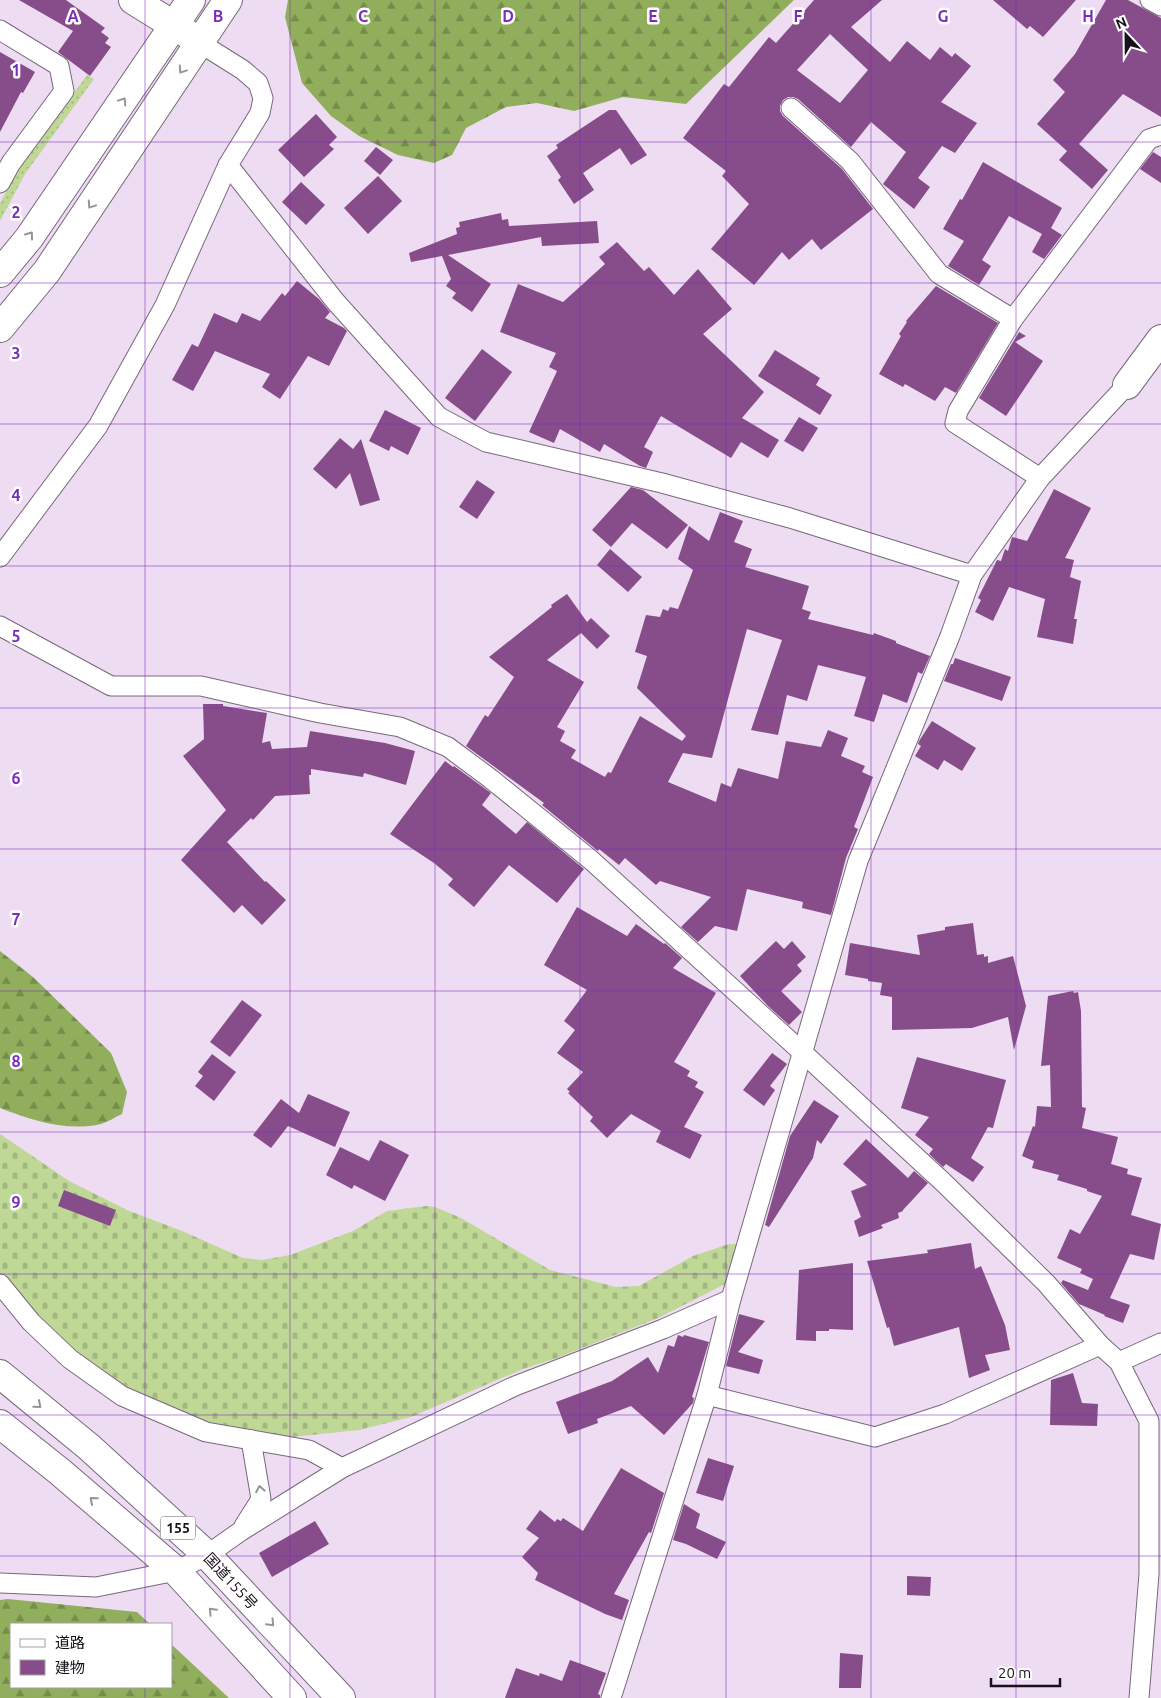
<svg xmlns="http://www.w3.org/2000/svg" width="1161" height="1698" font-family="Ubuntu,'Noto Sans JP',sans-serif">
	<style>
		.grass { fill: url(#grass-dots) }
		.forest { fill: url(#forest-firs) }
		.cemetery { fill: url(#cemetery-stones) }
		.building { fill: #874d8a; fill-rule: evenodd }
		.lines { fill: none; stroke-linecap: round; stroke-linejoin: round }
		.street-casing { stroke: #78687b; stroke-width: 21 }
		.secondary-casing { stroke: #78687b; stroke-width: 30 }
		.highway-casing { stroke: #78687b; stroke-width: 30 }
		.street { stroke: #fff; stroke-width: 19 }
		.secondary { stroke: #fff; stroke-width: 28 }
		.highway { stroke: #fff; stroke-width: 28 }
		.oneway { stroke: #979498 }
		.grid { fill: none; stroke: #7b2cbf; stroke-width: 1; stroke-opacity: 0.55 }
		.labels { text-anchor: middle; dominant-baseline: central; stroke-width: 5; stroke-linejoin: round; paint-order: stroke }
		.shield { fill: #fff; stroke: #5d585e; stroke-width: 1 }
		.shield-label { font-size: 14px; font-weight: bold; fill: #171119 }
		.street-label { font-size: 15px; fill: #171119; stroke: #fff }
		.grid-label { font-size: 16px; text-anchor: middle; font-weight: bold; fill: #7b2cbf; stroke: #fff; stroke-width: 5; stroke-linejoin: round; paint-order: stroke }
	</style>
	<defs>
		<pattern id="grass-dots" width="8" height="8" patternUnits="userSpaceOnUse" patternTransform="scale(1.25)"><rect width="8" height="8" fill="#bfd896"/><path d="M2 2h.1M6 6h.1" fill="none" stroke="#a3b881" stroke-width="1.8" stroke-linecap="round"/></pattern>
		<pattern id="forest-firs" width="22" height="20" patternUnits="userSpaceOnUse" patternTransform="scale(1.25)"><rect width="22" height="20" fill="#91ae5c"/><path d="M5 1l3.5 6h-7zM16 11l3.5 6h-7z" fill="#758c4b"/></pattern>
		<pattern id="cemetery-stones" width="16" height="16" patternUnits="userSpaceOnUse" patternTransform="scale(1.25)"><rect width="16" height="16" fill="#bfd896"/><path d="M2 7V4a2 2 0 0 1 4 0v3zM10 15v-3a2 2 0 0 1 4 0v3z" fill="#a3b881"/></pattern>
	</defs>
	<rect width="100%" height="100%" fill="#eedcf2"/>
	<path class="grass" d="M87,75l7,4 -69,95 -25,47v-18l19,-35z"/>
	<g class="forest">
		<path d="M288,0h506l-108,104 -63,-7 -49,14 -37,-8 -31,4 -40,21 -14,27 -18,8 -36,-8 -39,-19 -28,-20 -29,-33 -17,-66z"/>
		<path d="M0,951l33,26 78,76 16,39 -5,22c-7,3 -14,8 -21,10 -34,8 -70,-4 -101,-16z"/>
		<path d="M8,1599l129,13 13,12h-139v63h160v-43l58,54h-229v-98z"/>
	</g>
	<path class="cemetery" d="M0,1134l69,47 58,29 55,21 61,27 19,2 28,-5 63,-24 34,-20 39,-5 9,1 26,11 89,52 66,17 23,-1 54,-30 36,-12h8l-10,39 -69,35 -101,40 -34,11 -112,48 -52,13 -67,7 -38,-2 -50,-10 -49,-18 -68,-41 -87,-88z"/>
	<g class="building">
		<path d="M19,0h47l39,28 -4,4 8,6 -4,5 6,4 -21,29 -32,-24 15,-21z"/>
		<path d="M814,0h68l-31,27 39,35 17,-21 23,19 10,-13 12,10 3,-4 16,13 -30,36 36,21 -22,30 -13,-7 -24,32 12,9 -16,22 -31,-25 23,-32 -35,-30 -20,25 -53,-48 -5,-2h-5l-5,3 -3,6v5l3,5 59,53 31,40 -52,41 -9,-11 -23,21 -7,-8 -28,33 -43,-36 38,-45 -27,-28 4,-5 -43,-33 41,-54 5,3 40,-50 7,6zM830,34l38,36 -28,33 -43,-33z"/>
		<path d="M993,0h83l-33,37 -13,-11 -3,3z"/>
		<path d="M1106,0h22l33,18v99l-38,-23 -44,50 29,26 -16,19 -33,-29 8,-9 -30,-27 28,-32 -12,-12 22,-26z"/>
		<path d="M0,52l35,20 -12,21 -2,-1 -21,40z"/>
		<path d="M609,110h7l31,45 -16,10 -11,-17 -37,25 11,17 -20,14 -16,-24 3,-3 -14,-21 11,-8 -2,-3z"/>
		<path d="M316,114l21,23 -8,8 5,4 -30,28 -26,-27z"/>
		<path d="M376,147l17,13 -13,15 -16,-14z"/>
		<path d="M1153,152l8,5v26l-21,-14z"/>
		<path d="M983,162l79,46 -11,20 11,7 -18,24 -12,-7 10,-18 -33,-18 -27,44 9,6 -12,19 -31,-19 16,-25 -21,-12 17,-30 2,1z"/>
		<path d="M378,176l24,25 -34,33 -24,-26z"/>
		<path d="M301,182l24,23 -19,20 -24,-23z"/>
		<path d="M501,213l1,7 6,-1 1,7 88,-5 2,22 -57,3 -1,-9 -93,18 43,29 -19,28 -20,-14 4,-5 -10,-7 5,-7 -9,-23 -31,6 -2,-9 48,-19 -1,-6 4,-1 -1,-5z"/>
		<path d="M617,242l27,29 5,-4 25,28 24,-26 34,40 -29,25 61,58 -22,26 37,22 -11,18 -27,-16 -10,16 -70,-42 -17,31 9,5 -7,16 -6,-2 -36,-22 -4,8 -40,-23 -6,14 -25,-11 28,-61 -8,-4 7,-14 -56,-21 18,-48 45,18 42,-38 -6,-7z"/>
		<path d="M297,281l22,18 11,13 -5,6 19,10 3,3 -18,35 -21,-10 -28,43 -18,-12 8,-13 -55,-23 -22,40 -21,-11 20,-36 6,3 16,-34 23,10 5,-10 18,8 22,-28 3,3z"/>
		<path d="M936,286l62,37 -42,70 -11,-6 -10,14 -30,-17 -2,3 -24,-13 22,-38 -2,-2 8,-12 -1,-1z"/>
		<path d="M1019,332l7,4 -11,6 28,19 -37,55 -27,-18z"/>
		<path d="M482,349l30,23 -37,49 -30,-23z"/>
		<path d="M775,350l45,28 -4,7 16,10 -12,20 -62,-39z"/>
		<path d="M385,410l36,18 -13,27 -17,-9 -2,5 -20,-10z"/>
		<path d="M799,417l19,11 -15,24 -19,-11z"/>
		<path d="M340,438l13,11 8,-10 19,61 -20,6 -10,-33 -14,16 -23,-20z"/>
		<path d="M477,480l18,12 -18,27 -18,-12z"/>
		<path d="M631,487l12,3 45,35 -21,24 -35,-26 -21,24 -19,-17z"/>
		<path d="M1054,489l37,19 -26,50 9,2 -4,17 11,4 -7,38h3l-4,25 -36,-7 8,-38 -36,-12 -16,34 -18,-9 6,-12 -3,-2 19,-38 4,1 4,-12 3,2 4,-14 15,4z"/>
		<path d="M720,512l23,9 -9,21 18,7 -7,18 64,19 -7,23 9,3 -3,7 65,16 1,-2 22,8v2l34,13 -8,18 -4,-2 -11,31 -24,-9 -9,28 -20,-6 12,-39 -48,-12 -11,36 -20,-6 -9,40 -27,-5 31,-90 -35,-11 -35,129 -29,-5 -15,29 48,20 5,-19 10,4 7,-19 40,11 8,-38 35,6 7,-17 20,8 -7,18 24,10 -3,6 11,5 -19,50 4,2 -12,29 -15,57 -29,-7 1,-6 -56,-13 -10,42 -22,-5 -17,16 -17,-15 30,-30 -51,-16 -4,4 -31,-27 -6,7 -20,-16 -1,2 -56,-46 2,-2 -78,-57 19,-31 3,2 26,-40 -25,-20 63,-50 -1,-2 16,-11 20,28 4,-4 19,18 -13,13 -16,-16 -34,27 37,22 -27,45 8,4 -5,10 16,9 -5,8 34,19 3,-5 3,1 29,-57 42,25 4,-5 -49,-48 10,-32 -12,-4 11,-37 14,2 3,-8 5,2 2,-4 8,2 15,-39 -15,-11 11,-33 20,15z"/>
		<path d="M610,549l32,28 -14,15 -31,-27z"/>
		<path d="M955,658l56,19 -9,24 -58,-20 7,-17h2z"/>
		<path d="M203,704h20v2l44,7 -5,30 8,-2 2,8 35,-2 3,-16 75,12 30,8 -9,34 -42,-12 -1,4 -52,-8v6h-2l1,19 -35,2 -22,24 -2,-2 -24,24 38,40 1,-1 20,19 -24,25 -20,-20 -8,8 -53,-53 45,-50 -43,-54 21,-17z"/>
		<path d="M932,721l44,27 -14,23 -18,-11 -6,10 -23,-14 6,-10 -3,-2 1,-3z"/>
		<path d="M445,761l8,6 1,-1 37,27 -9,12 34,29 11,-12 57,47 -27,34 -48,-38 -35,42 -26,-22 5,-6 -19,-16 -44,-29z"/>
		<path d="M577,907l50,29 9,-12 28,20 1,-1 17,15 -9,10 43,25 -42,69 16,9 -3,5 11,6 -3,5 9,5 -20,35 18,8 -12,24 -34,-17 5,-11 -30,-17 -24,24 -17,-17 3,-4 -25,-24 2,-1 -3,-3 16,-17 -26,-19 18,-23 -11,-9 23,-31 -43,-25z"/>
		<path d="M973,923l4,32 7,-1v3l4,-1v7l25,-7 13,50 -12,44 -6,-33 -36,11 -80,2v-33l-12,-2 2,-12 -14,-2v-2l-23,-4 5,-32 70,12 -3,-20 28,-5v-3z"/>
		<path d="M776,941l8,8 8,-8 14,16 -9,8 5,6 -21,20 21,21 -13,13 -21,-19 -28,-30z"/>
		<path d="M1073,991l1,2 4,-1 3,19 1,96 4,1 -4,20 36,9 -7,27 17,5 -1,5 15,4 -11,37 30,9 -7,36 -24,-6 -20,44 20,7 -7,18 -19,-7 1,-1 -26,-11 -18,-21 2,-3 25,10 5,-11 -13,-6 2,-4 -25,-11 13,-29 10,5 22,-38 -15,-5v-2l-30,-9 2,-5 -27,-7 2,-7 -12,-5 11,-30 2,1 2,-21 14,1 -1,-42 -9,1 7,-70z"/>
		<path d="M242,1000l20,15 -32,42 -20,-15z"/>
		<path d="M772,1053l15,11 -17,22 5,4 -11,16 -21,-16z"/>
		<path d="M212,1054l24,18 -22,29 -19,-15 8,-10 -5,-4z"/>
		<path d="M917,1057l89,23 -13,48 -5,-1 -17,31 13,9 -11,15 -27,-18 -3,3 -14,-13 4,-5 -18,-14 14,-18 -28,-9z"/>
		<path d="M308,1094l42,18 -15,35 -47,-21 -17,22 -18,-13 28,-36 18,14z"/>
		<path d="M814,1100l25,16 -18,28 -4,-4 -4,18 -44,69 -4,-2 25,-89z"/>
		<path d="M866,1139l42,39 6,-7 14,12 -25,27v1l-5,2 1,5 -18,7 2,3 -24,9 -5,-16 7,-4 -10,-26 16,-6 -24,-21z"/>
		<path d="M380,1140l29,15 -24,46 -31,-16 -2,4 -26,-14 14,-28 29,14z"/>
		<path d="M64,1190l52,20 -6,16 -52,-20z"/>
		<path d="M971,1243l4,26 6,-3 24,59 5,25 -25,5 5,15 -21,8 -10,-51 -65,19 -5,-19 -2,1 -20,-67 61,-8 -1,-3z"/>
		<path d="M853,1263v67l-24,-1v2h-13v10l-20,-1 3,-70z"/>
		<path d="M739,1314l26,7 -27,31 25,8 -4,14 -33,-8z"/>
		<path d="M678,1335l5,2 1,-2 25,7 -17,55 2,1 -1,5 -29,32 -33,-29 -34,13 1,4 -30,11 -12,-32 56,-21 36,-24 10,16 10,-28 6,2z"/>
		<path d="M1073,1373l9,30 16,1 -1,22 -47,-1 1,-45z"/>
		<path d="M708,1458l26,8 -11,35 -27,-8z"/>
		<path d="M621,1468l43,25 -13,40 -2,-1 -35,62 15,6 -7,20 -17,-6 -70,-34 3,-7 -16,-16 17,-19 -13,-9 14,-19 15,12 2,-3 4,2 2,-3 20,13z"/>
		<path d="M684,1504l16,10 -4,14 30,14 -9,17 -31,-15 -13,-4z"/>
		<path d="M315,1521l14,23 -57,33 -13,-24z"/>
		<path d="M907,1576l24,1 -1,19 -23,-1z"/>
		<path d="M840,1653l23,2 -2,33h-22z"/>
		<path d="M570,1660l36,13 -8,21 2,1v3h-95l11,-30 23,8 1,-3 22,8z"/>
	</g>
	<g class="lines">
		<g class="street-casing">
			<g id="street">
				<path d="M1150,0l11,6"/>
				<path d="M0,30l59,36 5,25 -53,72 -11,20"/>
				<path d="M791,108l59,53 89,113 74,45"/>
				<path d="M228,165l107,136 104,116 47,25 176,41 128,35 182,57"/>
				<path d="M1040,478l-85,-55 3,-12 55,-92 136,-180 12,-4"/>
				<path d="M0,557l98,-131 67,-121 63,-140 32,-52 3,-15 -5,-15 -15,-13 -43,-27"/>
				<path d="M0,626l111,60h90l119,27 80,14 48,20 43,32 100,81 211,192 141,130 103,101 54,62 19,17 30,59v153l-10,124"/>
				<path d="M0,1284l31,38 39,37 52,37 84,36 103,18 33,18"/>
				<path d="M1119,1362l42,-19"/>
				<path d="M707,1395l168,42 70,-23 155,-69"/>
				<path d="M244,1526l17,-27 -10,-59"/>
				<path d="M0,1583l96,4 80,-16 31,-16 34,-24 101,-63 173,-82 148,-57 68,-30"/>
				<path d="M611,1698l96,-303 24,-96 127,-438 92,-225 22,-61 68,-97 87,-93"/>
			</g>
		</g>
		<g class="secondary-casing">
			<g id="secondary">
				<path d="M133,0l58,36"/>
				<path d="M0,273l29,-35 162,-238"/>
				<path d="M0,328l47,-57 181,-271"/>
				<path d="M1127,385l34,-46"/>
			</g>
		</g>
		<g class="highway-casing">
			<g id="highway">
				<path d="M0,1374l89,73 118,108 134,143"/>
				<path d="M0,1424l59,47 117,100 116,127"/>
			</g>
		</g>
		<use href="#street" class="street"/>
		<use href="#secondary" class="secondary"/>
		<use href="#highway" class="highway"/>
	</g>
	<defs><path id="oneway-chevron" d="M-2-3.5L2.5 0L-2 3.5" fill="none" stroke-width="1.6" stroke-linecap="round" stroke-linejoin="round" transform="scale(1.25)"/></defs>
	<g class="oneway">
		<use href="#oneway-chevron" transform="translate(182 70) rotate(124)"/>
		<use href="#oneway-chevron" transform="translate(123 101) rotate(-56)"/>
		<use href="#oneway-chevron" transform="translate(91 205) rotate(124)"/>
		<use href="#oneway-chevron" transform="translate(30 235) rotate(-54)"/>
		<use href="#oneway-chevron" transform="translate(38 1405) rotate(40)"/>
		<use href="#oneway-chevron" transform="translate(260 1489) rotate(-100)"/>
		<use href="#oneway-chevron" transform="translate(93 1500) rotate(-139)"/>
		<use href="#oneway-chevron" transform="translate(212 1611) rotate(-133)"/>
		<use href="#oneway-chevron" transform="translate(271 1623) rotate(47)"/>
	</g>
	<path class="grid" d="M145,0v1624M290,0v1698M435,0v1698M580,0v1698M726,0v1698M871,0v1698M1016,0v1698M0,142h1161M0,283h1161M0,424h1161M0,566h1161M0,708h1161M0,849h1161M0,991h1161M0,1132h1161M0,1274h1161M0,1415h1161M0,1556h1161M145,1687v11"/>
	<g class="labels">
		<rect class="shield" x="160.5" y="1516.5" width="35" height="23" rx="4"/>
		<g class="shield-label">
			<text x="178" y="1528">155</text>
		</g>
		<g class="street-label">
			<text transform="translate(231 1581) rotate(47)">国道155号</text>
		</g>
	</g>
	<g class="grid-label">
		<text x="73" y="22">A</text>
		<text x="218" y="22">B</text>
		<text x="363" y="22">C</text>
		<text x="508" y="22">D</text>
		<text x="653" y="22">E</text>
		<text x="798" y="22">F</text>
		<text x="943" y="22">G</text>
		<text x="1088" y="22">H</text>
		<text x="16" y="76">1</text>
		<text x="16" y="218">2</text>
		<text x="16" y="359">3</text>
		<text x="16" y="501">4</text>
		<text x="16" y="642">5</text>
		<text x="16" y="784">6</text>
		<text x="16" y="925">7</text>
		<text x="16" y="1067">8</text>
		<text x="16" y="1208">9</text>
	</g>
	<rect x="10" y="1623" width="162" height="65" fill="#ffffff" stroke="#a2a0a3"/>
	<rect x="20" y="1639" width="25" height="8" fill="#ffffff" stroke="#a2a0a3"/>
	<text x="55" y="1648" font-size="15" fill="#171119">道路</text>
	<rect x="20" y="1660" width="25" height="15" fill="#874d8a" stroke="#a2a0a3"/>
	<text x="55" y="1673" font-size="15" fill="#171119">建物</text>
	<g transform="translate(1126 35) rotate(338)" stroke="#ffffff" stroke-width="4" paint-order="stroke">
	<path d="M0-4L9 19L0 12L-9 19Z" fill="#171119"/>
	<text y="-8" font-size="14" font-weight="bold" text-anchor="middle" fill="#171119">N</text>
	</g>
	<path d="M991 1678v8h69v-8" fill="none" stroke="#171119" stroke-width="2.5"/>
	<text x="998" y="1678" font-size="15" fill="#171119" stroke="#ffffff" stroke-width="4" paint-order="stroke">20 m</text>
</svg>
